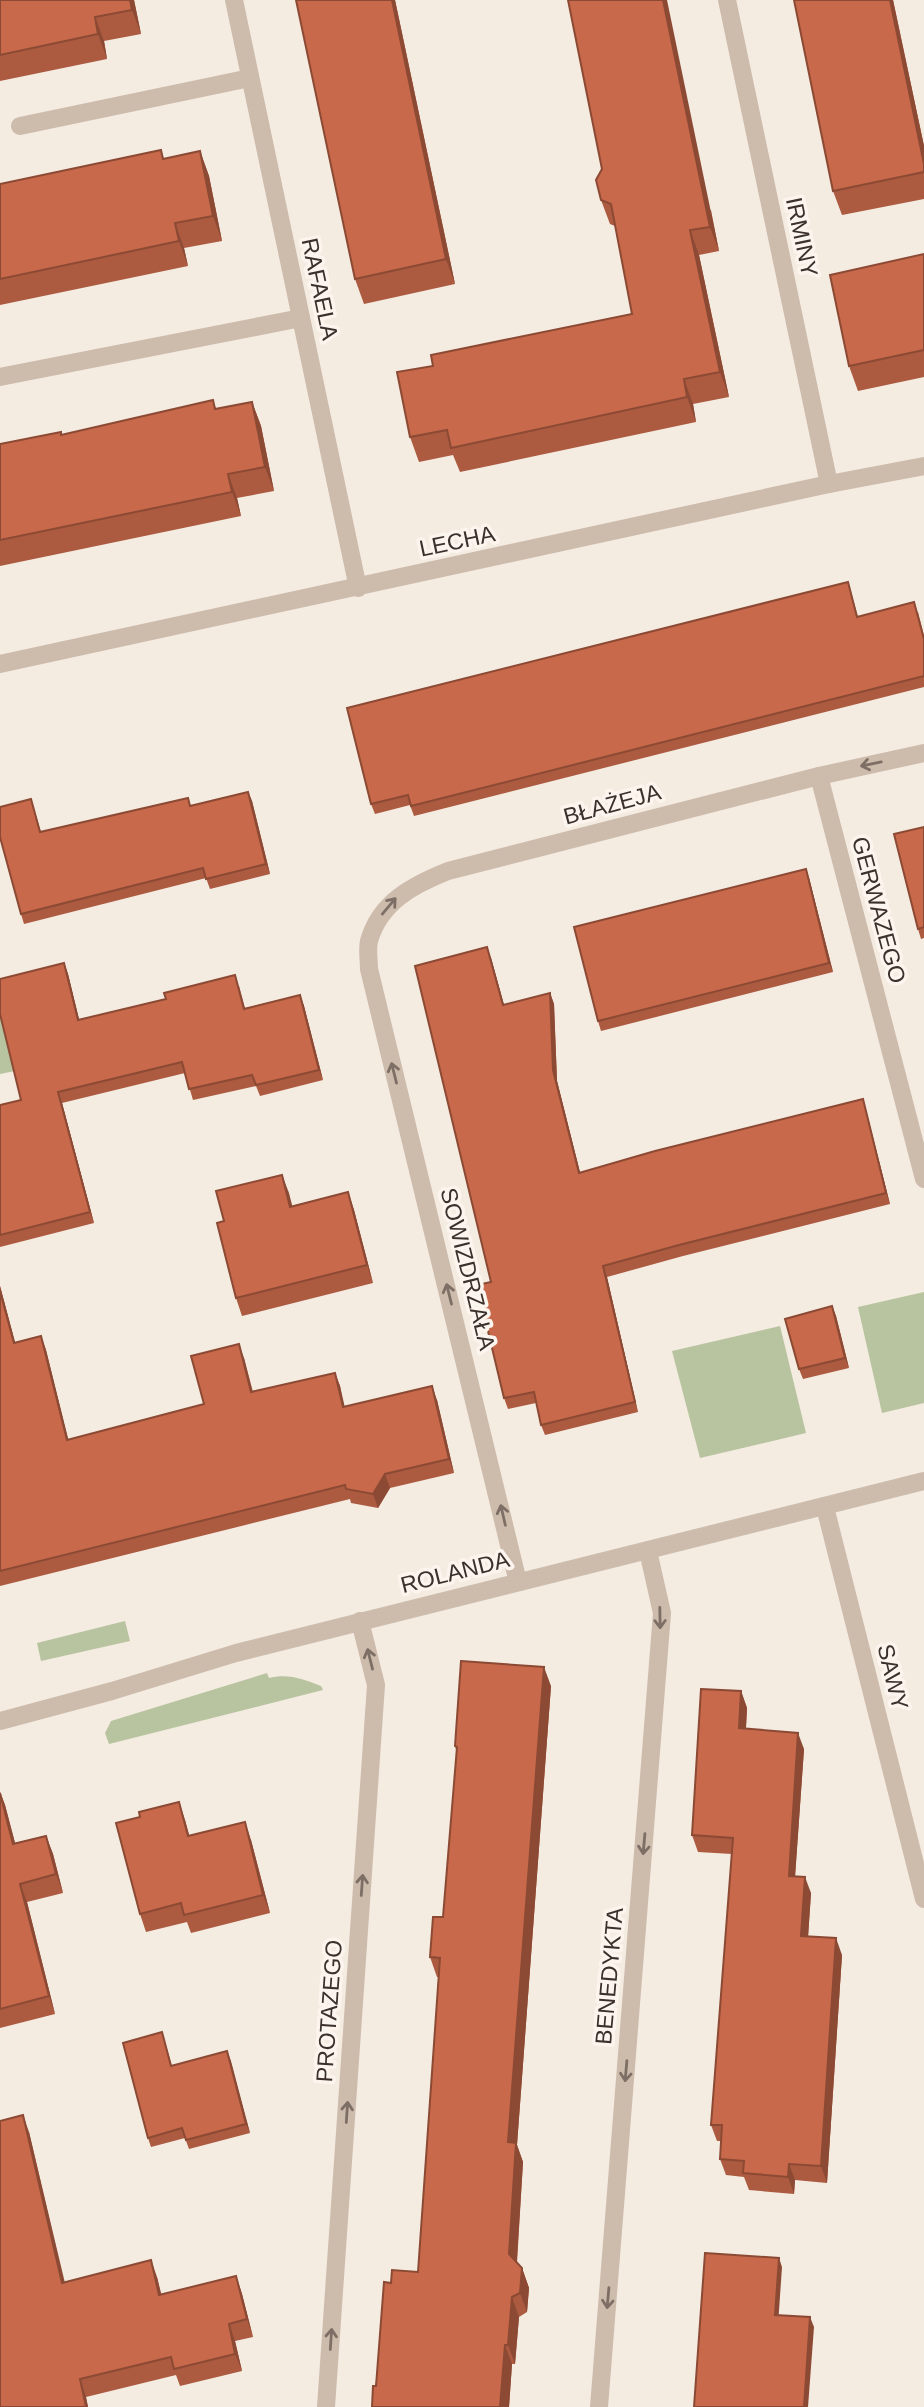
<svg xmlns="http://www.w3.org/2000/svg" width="924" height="2407" font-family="Arial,sans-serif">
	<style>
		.green { fill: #b8c4a0 }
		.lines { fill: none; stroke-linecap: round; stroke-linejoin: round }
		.minor { stroke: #cdbbac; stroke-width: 18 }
		.wall { fill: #ac5a40 }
		.shaded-wall { fill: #8c4a34 }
		.building { fill: #c8694b; stroke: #8c4a34; stroke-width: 2 }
		.oneway { stroke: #7d6f65 }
		.labels { text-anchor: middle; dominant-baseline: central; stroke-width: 7; stroke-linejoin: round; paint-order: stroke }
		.street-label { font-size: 23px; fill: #3b302b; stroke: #fbf5ee }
	</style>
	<rect width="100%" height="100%" fill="#f4ebe1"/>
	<g class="green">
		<path d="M0,1008l15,63 -15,3z"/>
		<path d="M924,1292v111l-42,10 -24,-106z"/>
		<path d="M780,1326l26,107 -106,25 -28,-107z"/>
		<path d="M125,1621l5,20 -89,20 -4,-18z"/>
		<path d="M267,1673l2,5c18,-5 35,1 52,8l2,4 -214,54 -4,-11 6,-12z"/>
	</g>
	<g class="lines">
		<g class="minor">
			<path d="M234,0l124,588"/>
			<path d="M727,0l102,484"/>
			<path d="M20,126l230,-48"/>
			<path d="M0,377l301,-59"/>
			<path d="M0,664l829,-180 95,-18"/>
			<path d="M819,776l105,403"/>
			<path d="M825,1507l99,392"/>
			<path d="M518,1582l-149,-613c0,-9 -2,-20 0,-28 11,-39 44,-56 79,-70l371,-95 105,-23"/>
			<path d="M0,1721l112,-30 124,-38 688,-172"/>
			<path d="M326,2407l50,-722 -16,-64"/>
			<path d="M599,2407l63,-794 -14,-62"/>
		</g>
	</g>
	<g class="wall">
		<path d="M0,0h134l7,34 -37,7 3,18 -107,22z"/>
		<path d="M395,0l60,284 -91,20 -9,-25z"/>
		<path d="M893,0l31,146v53l-82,16 -9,-24z"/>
		<path d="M200,151l9,25 13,65 -38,7 4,18 -188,39v-121l165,-25z"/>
		<path d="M601,200l110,10 8,41 -20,4 30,142 -36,7 3,18 -236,50 -7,-17 -34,7 -9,-25 23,-71 199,-52 -17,-88 -5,-2z"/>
		<path d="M924,254v123l-66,14 -9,-25z"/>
		<path d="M213,400l3,9 36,-7 9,24 13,65 -37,7 4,18 -241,50v-122l61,-9z"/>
		<path d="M848,582l10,35 60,-5 6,24v51l-510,129 -4,-11 -35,9 -4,-10z"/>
		<path d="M248,792l4,9 18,73 -60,15 -4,-11 -182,46 -3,-10 10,-115 10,33 150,-26z"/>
		<path d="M924,827v111l-3,1 -3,-10z"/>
		<path d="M809,878l24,94 -232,59 -3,-10z"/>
		<path d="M491,958l13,47 46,-12 4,11 3,77 23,92 286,-63 24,94 -207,52 -76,21 31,135 -93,23 -4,-10 -5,-22 -28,6 -4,-11 -13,-116z"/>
		<path d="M64,963l4,11 11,46 160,-34 6,22 55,-13 4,11 19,74 -63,16 -4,-10 -63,14 -8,-27 -123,30 32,120 -94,24v-142l21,-5z"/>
		<path d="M282,1175l10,31 56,-14 6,18 19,73 -131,33 -6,-18 -12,-77z"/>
		<path d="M0,1286l15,57 26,-7 5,14 22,90 136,-36 40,-46 9,34 82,-19 5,13 4,21 93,-7 17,73 -64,15 -12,20 -27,-5 -1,-4 -350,87z"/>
		<path d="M832,1306l4,10 13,52 -46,11 -4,-10z"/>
		<path d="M551,1686l-34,459 6,17 -6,101 5,5 7,20 -2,24 -8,5 -4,47h-3l-3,43h-137l19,-124 27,-11 21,-295h-2l-7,-20 13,-40 14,-164 -2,-7z"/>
		<path d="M741,1691l6,17 -1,20 58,21 -9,127 16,17 -3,44 34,18 -15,228 -32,-3 -1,14 -45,-4 -5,-13 -18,-2 -6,-16 1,-18h-4l-6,-16 21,-271 -34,-2 -6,-17z"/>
		<path d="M0,1792l5,13 10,38 31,-7 7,18 10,39 -36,9 28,112 -55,14z"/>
		<path d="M185,1820l4,15 62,5 19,73 -79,20 -4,-11 -41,10 -6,-18z"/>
		<path d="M162,2032l10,34 55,-15 23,82 -61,16 -4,-11 -34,9 -3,-9z"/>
		<path d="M29,2132l35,150 93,-5 4,18 75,-19 6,18 11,43 -18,4 7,30 -62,15 -4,-11 -90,22 2,10h-88z"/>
	</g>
	<g class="shaded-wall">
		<path d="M130,0h4l7,34 -9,-24z"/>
		<path d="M392,0h3l60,284 -9,-25z"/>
		<path d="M663,0h4l52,251 -9,-24z"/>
		<path d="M890,0h3l31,146v18z"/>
		<path d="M95,17l9,24 3,18 -9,-25z"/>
		<path d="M200,151l9,25 13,65 -9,-25z"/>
		<path d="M175,223l9,25 4,18 -9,-25z"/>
		<path d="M690,230l9,25 30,142 -9,-25z"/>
		<path d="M684,379l9,25 3,18 -9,-25z"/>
		<path d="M252,402l9,24 13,65 -9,-24z"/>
		<path d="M228,474l9,24 4,18 -9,-24z"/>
		<path d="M248,792l4,9 18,73 -4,-10z"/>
		<path d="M806,869l3,9 24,94 -4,-9z"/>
		<path d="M487,947l4,11 16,58 -4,-11z"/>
		<path d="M64,963l4,11 14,57 -4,-11z"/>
		<path d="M550,993l4,11 3,77 26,103 -4,-11 -26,-103z"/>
		<path d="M300,995l4,11 19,74 -4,-10z"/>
		<path d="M58,1092l4,11 32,120 -4,-11z"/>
		<path d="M863,1099l3,11 24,94 -4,-11z"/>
		<path d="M282,1175l7,18 8,32 -7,-18z"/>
		<path d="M348,1192l6,18 19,73 -6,-18z"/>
		<path d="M603,1266l4,11 31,135 -3,-10z"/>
		<path d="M0,1286l19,71 -5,-14 -14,-52z"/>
		<path d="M832,1306l4,10 13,52 -4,-10z"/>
		<path d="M41,1336l5,14 26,104 -5,-14z"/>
		<path d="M239,1344l5,14 12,48 -5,-14z"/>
		<path d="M335,1373l5,13 8,35 -5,-14z"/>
		<path d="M432,1386l5,14 17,73 -5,-14z"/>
		<path d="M385,1474l5,14 -12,20 -5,-14z"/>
		<path d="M544,1667l7,19 -34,459 6,17 -7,111 -7,-19 -1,-112z"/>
		<path d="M741,1691l6,17 -2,36 -6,-16z"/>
		<path d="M798,1733l6,16 -10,143 -5,-16z"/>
		<path d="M0,1792l5,13 15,57 -7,-18z"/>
		<path d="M179,1802l6,18 9,34 -6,-18z"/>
		<path d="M245,1822l6,18 19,73 -7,-18z"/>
		<path d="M46,1836l7,18 10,39 -7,-19z"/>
		<path d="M805,1877l6,16 -4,59 -6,-16z"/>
		<path d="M20,1884l7,18 28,112 -6,-18z"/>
		<path d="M836,1938l6,17 -15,228 -6,-17z"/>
		<path d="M227,2051l4,10 19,72 -4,-9z"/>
		<path d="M23,2115l6,17 40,168 -7,-17z"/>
		<path d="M789,2164l6,16 -1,14 -6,-17z"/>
		<path d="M779,2258l3,9 -4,58 -3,-10z"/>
		<path d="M151,2260l6,17 9,36 -7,-18z"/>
		<path d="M522,2268l7,20 -2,24 -7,-19z"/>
		<path d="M236,2276l6,18 11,43 -6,-18z"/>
		<path d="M512,2297l7,20 -4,47 -7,-19z"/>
		<path d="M810,2317l4,10 -6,80h-4z"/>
		<path d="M229,2324l6,17 7,30 -7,-17z"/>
		<path d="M505,2345l7,19 -3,43h-9z"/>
		<path d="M80,2379l6,18 2,10h-2z"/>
	</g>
	<g class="building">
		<path d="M0,0h130l2,10 -37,7 3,17 -98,21z"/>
		<path d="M296,0h96l54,259 -91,20z"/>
		<path d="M568,0h95l47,227 -20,3 30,142 -36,7 3,18 -236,51 -4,-18 -37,7 -13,-65 36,-6 -2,-11 201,-41 -21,-110 -10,-4 -5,-20 6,-11z"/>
		<path d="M794,0h96l34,164v8l-91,19z"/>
		<path d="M161,150l2,9 37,-8 13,65 -38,7 4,18 -179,38v-95z"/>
		<path d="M924,254v96l-75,16 -19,-91z"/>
		<path d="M213,400l2,9 37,-7 13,65 -37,7 4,18 -232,48v-96l61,-12v3z"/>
		<path d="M848,582l9,35 57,-15 10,37v37l-513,130 -3,-11 -37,9 -24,-96z"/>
		<path d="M248,792l18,72 -60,15 -3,-11 -182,46 -21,-77v-30l31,-8 9,33 148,-34 2,8z"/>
		<path d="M924,827v100l-6,2 -24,-95z"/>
		<path d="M806,869l23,94 -231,58 -24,-94z"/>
		<path d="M487,947l16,58 47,-12 3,77 26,103 76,-22 208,-52 23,94 -207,52 -76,21 32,136 -94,23 -7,-33 -30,6 -27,-113 14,-3 -76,-316z"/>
		<path d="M64,963l14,57 88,-21 -2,-6 71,-18 9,34 56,-14 19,75 -63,15 -4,-10 -63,14 -7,-27 -124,30 32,120 -90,23v-130l21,-5 -21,-86v-35z"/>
		<path d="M282,1175l8,32 58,-15 19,73 -131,33 -19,-75 7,-2 -8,-30z"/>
		<path d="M0,1291l14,52 27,-7 26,104 137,-36 -13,-48 48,-12 12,48 84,-19 8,34 89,-21 17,73 -64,15 -12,20 -27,-5 -1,-4 -345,86z"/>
		<path d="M832,1306l13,52 -46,11 -14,-50z"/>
		<path d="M461,1661l83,6 -36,475 8,1 -7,111 13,14 -2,25 -8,4 -4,48h-3l-5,62h-128l1,-21h3l8,-104 7,1 1,-13 26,2 22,-314 -10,-1 3,-40h10l14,-170 -2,-1z"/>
		<path d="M701,1689l40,2 -2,37 59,5 -9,143 16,1 -4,59 35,2 -15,228 -32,-2 -1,13 -45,-4 1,-12 -24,-2 2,-34h-11l22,-287 -41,-3z"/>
		<path d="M0,1793l13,51 33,-8 10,38 -36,10 29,112 -49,13z"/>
		<path d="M179,1802l9,34 57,-14 18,73 -79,20 -3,-12 -41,11 -24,-91 24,-6 -1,-5z"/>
		<path d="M162,2032l9,34 56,-15 19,73 -60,16 -4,-12 -34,10 -25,-95z"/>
		<path d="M23,2115l39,168 89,-23 8,35 77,-19 11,43 -18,5 6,30 -61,15 -3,-12 -91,22 6,28h-86v-286z"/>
		<path d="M705,2253l74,5 -4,57 35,2 -6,90h-110z"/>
	</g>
	<defs><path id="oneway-shaft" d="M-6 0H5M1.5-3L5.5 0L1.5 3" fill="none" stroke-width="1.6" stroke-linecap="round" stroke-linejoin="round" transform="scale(1.75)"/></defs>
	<g class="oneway">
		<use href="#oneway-shaft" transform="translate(871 764) rotate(168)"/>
		<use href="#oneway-shaft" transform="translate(389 906) rotate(-50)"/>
		<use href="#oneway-shaft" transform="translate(394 1073) rotate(-104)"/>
		<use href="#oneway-shaft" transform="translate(449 1294) rotate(-104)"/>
		<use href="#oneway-shaft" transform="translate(503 1515) rotate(-103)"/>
		<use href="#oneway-shaft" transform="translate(660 1618) rotate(89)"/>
		<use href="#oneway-shaft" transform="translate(370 1659) rotate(-104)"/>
		<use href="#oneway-shaft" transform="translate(644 1844) rotate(95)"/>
		<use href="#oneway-shaft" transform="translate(362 1885) rotate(-86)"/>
		<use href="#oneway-shaft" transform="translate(626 2071) rotate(95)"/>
		<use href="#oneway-shaft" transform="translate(347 2112) rotate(-86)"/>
		<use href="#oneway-shaft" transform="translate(608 2298) rotate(95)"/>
		<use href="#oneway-shaft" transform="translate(331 2339) rotate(-86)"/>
	</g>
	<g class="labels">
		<g class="street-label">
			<text transform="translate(802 237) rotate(78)">IRMINY</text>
			<text transform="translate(320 289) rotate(78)">RAFAELA</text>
			<text transform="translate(457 541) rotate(-12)">LECHA</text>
			<text transform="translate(612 804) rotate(-15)">BŁAŻEJA</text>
			<text transform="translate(879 910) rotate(75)">GERWAZEGO</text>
			<text transform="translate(468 1269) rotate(76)">SOWIZDRZAŁA</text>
			<text transform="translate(455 1572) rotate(-14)">ROLANDA</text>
			<text transform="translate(893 1677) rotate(76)">SAWY</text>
			<text transform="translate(609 1976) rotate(-85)">BENEDYKTA</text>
			<text transform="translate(329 2011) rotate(-86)">PROTAZEGO</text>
		</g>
	</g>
</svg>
